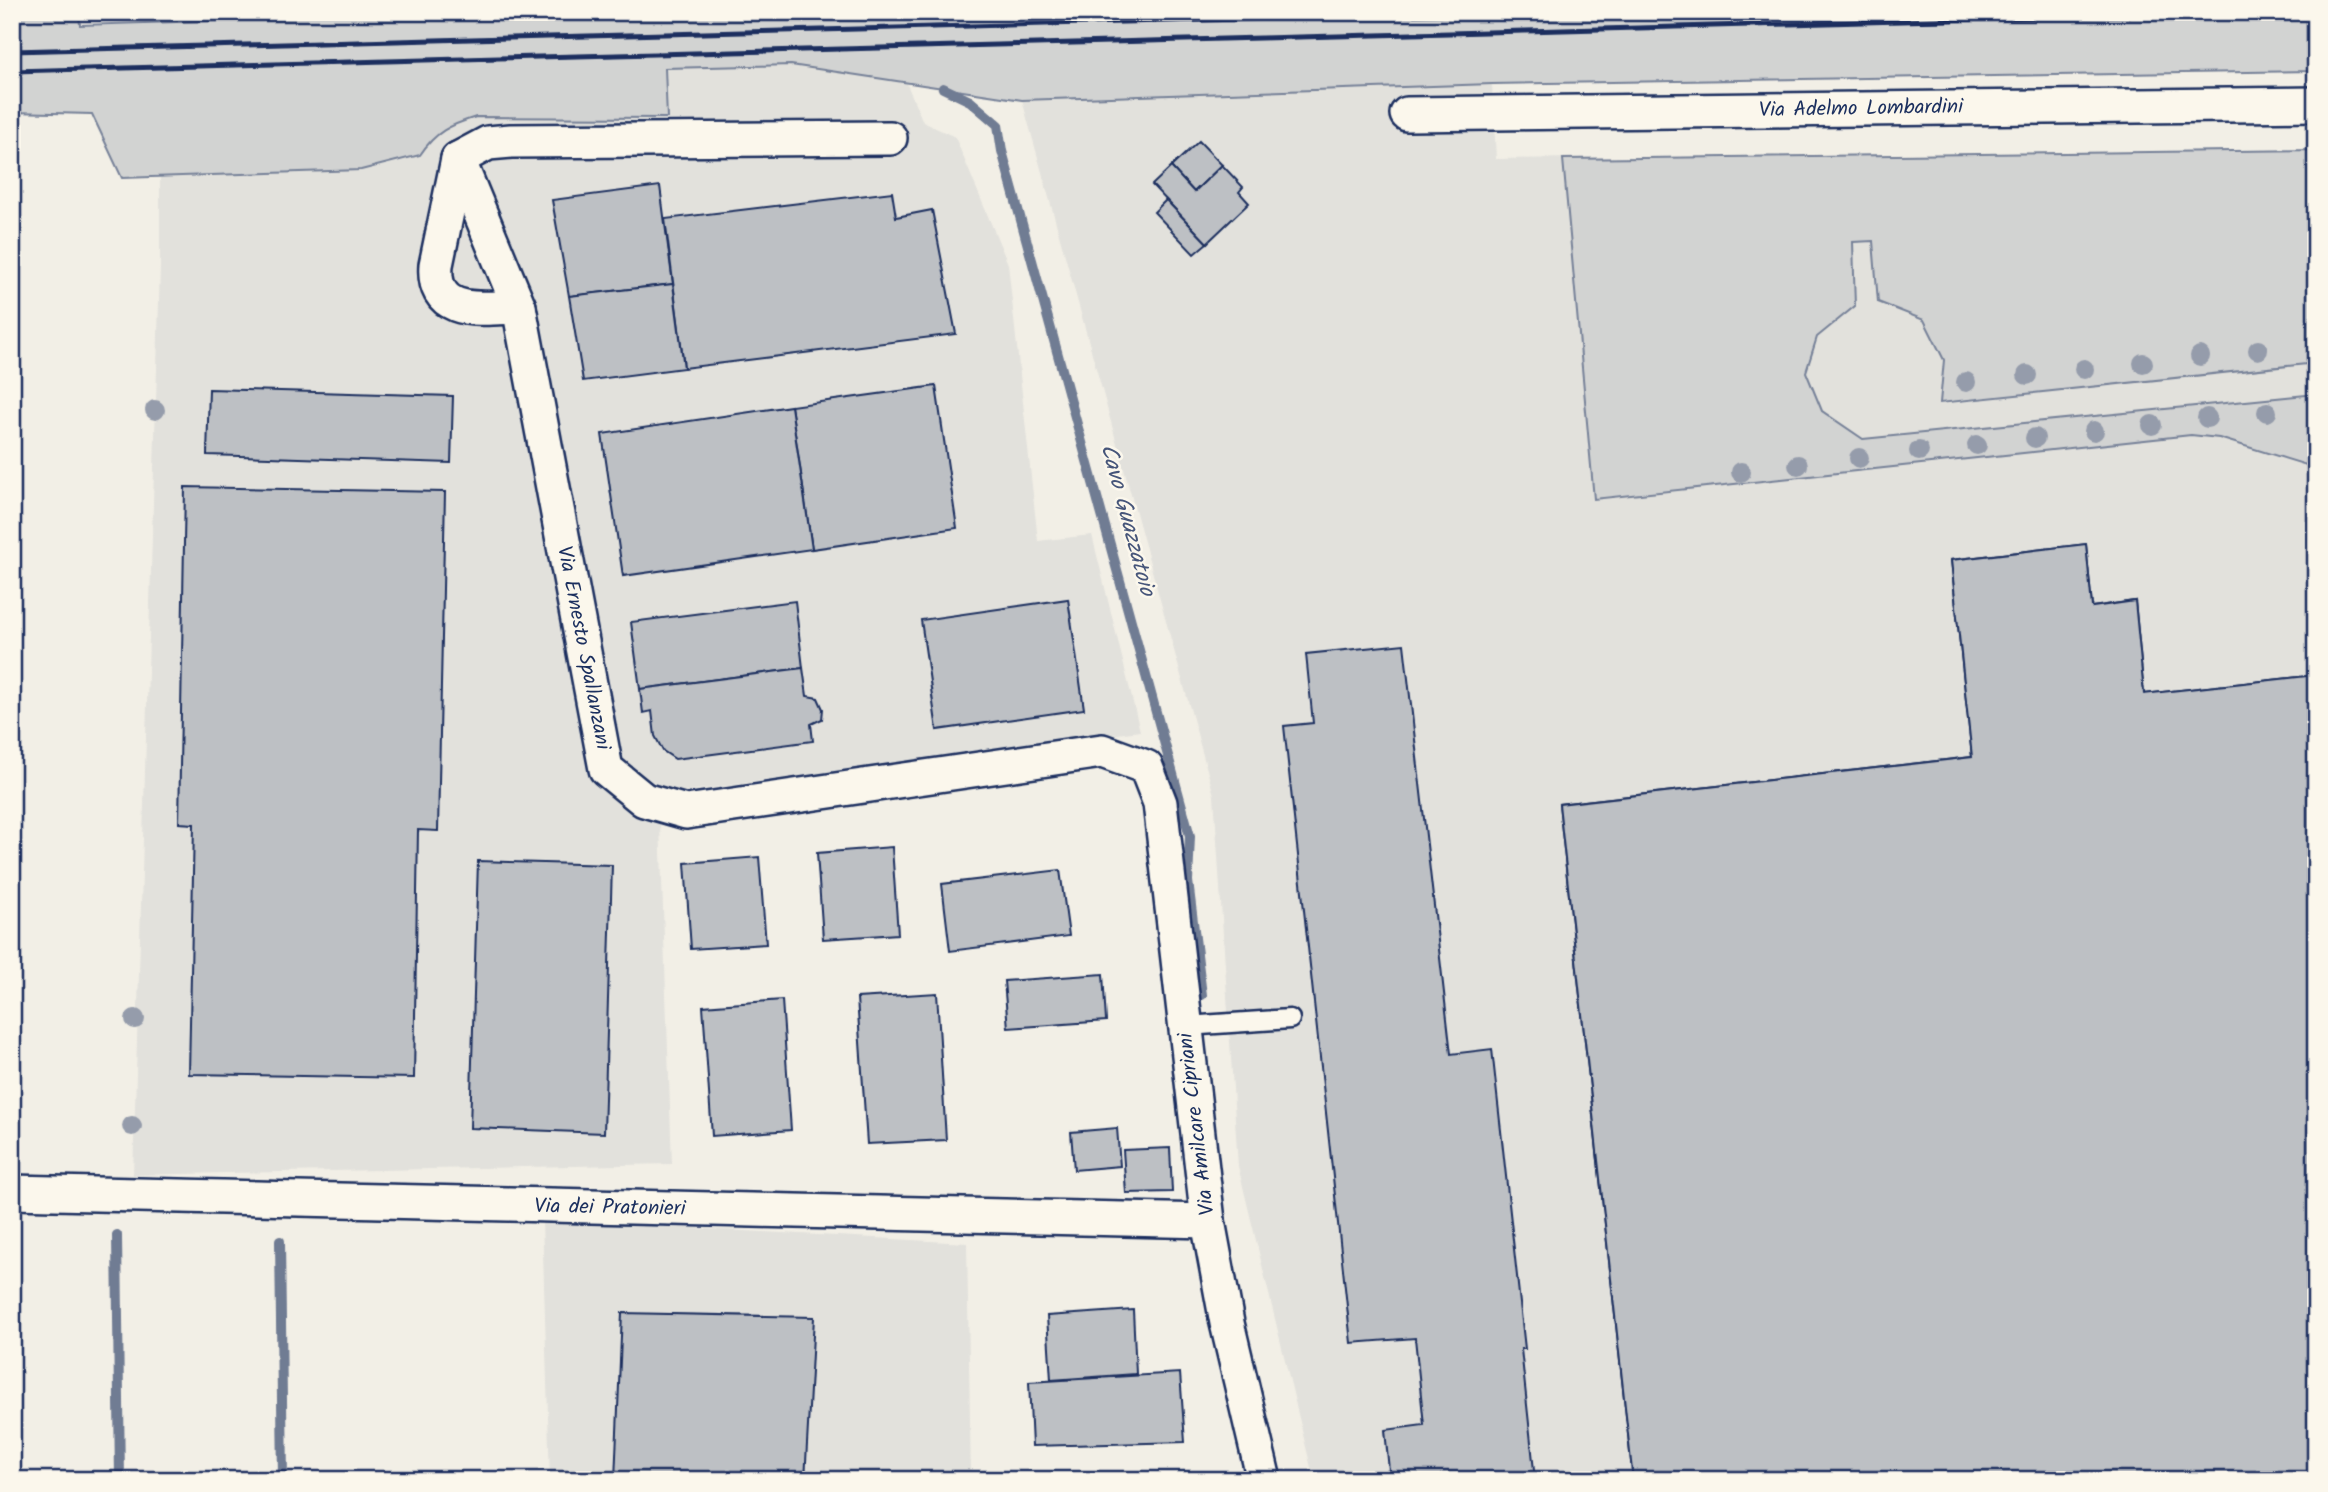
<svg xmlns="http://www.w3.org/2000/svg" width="2328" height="1492" font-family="Kalam,sans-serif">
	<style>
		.built { fill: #e2e1dc }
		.green { fill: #d2d3d2; stroke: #768198; stroke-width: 2 }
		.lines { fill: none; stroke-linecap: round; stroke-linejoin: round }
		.stream { stroke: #707b93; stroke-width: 10 }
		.building { fill: #bdc0c4; stroke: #1b2f5e; stroke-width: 2; fill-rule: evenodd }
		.lane-casing { stroke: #1b2f5e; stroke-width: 23 }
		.street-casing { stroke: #1b2f5e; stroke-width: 38 }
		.lane { stroke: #fbf7ec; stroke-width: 18 }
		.street { stroke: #fbf7ec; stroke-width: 33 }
		.rail { stroke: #1b2f5e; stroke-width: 5 }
		.tree { fill: #959cab }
		.labels { text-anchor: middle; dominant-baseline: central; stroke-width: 5; stroke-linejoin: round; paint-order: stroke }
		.street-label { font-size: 21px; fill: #1b2f5e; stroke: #fbf7ec }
		.water-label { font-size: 23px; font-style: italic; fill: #465579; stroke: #fbf7ec }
	</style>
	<rect width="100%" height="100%" fill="#f2efe6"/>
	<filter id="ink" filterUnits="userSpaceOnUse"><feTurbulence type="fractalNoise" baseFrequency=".0143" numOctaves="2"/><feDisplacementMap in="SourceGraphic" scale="14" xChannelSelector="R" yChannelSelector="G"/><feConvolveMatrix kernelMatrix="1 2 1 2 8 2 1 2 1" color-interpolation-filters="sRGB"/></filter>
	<g filter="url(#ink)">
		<g class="built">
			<path d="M791,65l115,17 17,40 32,15 53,127 30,277 54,-6 48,196 -481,64 13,369 -539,11 27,-908v-91l201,-6 59,-15 10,-16 17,-13 29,-9h191l-2,-49z"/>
			<path d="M1492,84l4,75 820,-9v1330h-1002l-76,-314 -24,-371 -192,-695z"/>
			<path d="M542,1220l425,23 4,237h-421z"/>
		</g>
		<g class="green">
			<path d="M12,12h67l1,13 161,-5 104,-8h1971v59l-824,13 -470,16 -231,-35 -126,3 2,50 -191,-1c-26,8 -41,15 -56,38l-59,15 -239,8 -30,-64 -80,-2z"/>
			<path d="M2316,150v213l-376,40 4,-43 -20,-40 -46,-18 -5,-61 -20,1 2,64 -38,31 -11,35 16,39 41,28 453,-45v74l-97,-30 -28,-3 -597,64 -31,-340z"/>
		</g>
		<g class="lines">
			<g class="stream">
				<path d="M943,88l27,13 28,24 4,26 188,685 -2,45 14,114"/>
				<path d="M117,1235l3,245"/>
				<path d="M280,1241l3,239"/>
			</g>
		</g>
		<g class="building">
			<path d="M447,12h44l1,5 -44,2z"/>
			<path d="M1199,141l23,24 -28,27 -23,-25z"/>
			<path d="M1222,165l21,22 -4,5 10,11 -42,40 -55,-58 19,-18 23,25z"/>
			<path d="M660,186l13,98 -104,12 -17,-96z"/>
			<path d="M892,192l4,25 36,-7 24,124 -272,34 -19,-149z"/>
			<path d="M1166,200l41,43 -13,11 -40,-42z"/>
			<path d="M673,284l11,84 -101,13 -14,-85z"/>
			<path d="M936,386l21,142 -145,21 -21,-143z"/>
			<path d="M209,389l244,7 -2,67 -244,-8z"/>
			<path d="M791,406l21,143 -189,27 -21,-142z"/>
			<path d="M185,487l260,5 -7,339 -20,-1 -4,248 -225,-4 5,-250 -15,-1z"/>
			<path d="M2086,544l6,63 43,-6 9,93 172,-19v805h-683l-74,-676 413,-47 -21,-197zM2127,977l29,257 -130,14 -29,-256z"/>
			<path d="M2086,544l6,63 43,-6 9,93 172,-19v805h-683l-74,-676 413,-47 -21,-197z"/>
			<path d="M1068,599l16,110 -147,21 -16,-110z"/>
			<path d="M795,601l8,67 -163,21 -9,-67z"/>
			<path d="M1404,644l47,410 41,-5 33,300h-4l14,131h-145l-5,-50 39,-5 -9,-87 -64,5 -67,-617 29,-3 -7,-69z"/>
			<path d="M803,668l4,28 11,2 5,11 -1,10 -11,5 2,17 -138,18 -12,-8 -8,-15 -3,-25 -9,2 -3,-24z"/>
			<path d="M892,847l6,87 -75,5 -6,-86z"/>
			<path d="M759,857l7,87 -75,5 -6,-86z"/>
			<path d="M478,861l134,4 -8,268 -134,-5z"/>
			<path d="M1060,870l9,66 -119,15 -8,-67z"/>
			<path d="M1103,974l3,47 -98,7 -4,-47z"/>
			<path d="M937,993l9,147 -79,4 -10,-146z"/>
			<path d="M782,1000l9,130 -79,6 -9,-130z"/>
			<path d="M1117,1128l3,38 -46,4 -3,-38z"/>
			<path d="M1170,1148l2,44 -46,1 -3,-43z"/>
			<path d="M1133,1310l3,64 -85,6 -4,-64z"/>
			<path d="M622,1313l192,4 -9,163h-190z"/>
			<path d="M1180,1373l5,69 -153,4 -3,-64z"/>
		</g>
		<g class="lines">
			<g class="lane-casing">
				<path id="lane" d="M1186,1026l104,-7"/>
			</g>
			<g class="street-casing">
				<g id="street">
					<path d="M1407,114l909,-10"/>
					<path d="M890,138l-379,3 -23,2 -30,16 61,148 87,462 38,31 42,12 416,-61 44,16 14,36 48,418 19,102 37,157"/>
					<path d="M458,159l-22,106c-4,53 46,43 83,42"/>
					<path d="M12,1192l1196,29"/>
				</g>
			</g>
			<use href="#lane" class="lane"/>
			<use href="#street" class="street"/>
			<g class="rail">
				<path d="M12,51l1495,-39"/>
				<path d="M12,71l2230,-59"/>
			</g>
		</g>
		<g class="tree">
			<circle cx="2258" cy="350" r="10"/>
			<circle cx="2200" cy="356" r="10"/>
			<circle cx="2143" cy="363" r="10"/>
			<circle cx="2084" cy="369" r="10"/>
			<circle cx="2027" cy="375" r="10"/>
			<circle cx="1966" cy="382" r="10"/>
			<circle cx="155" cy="410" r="10"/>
			<circle cx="2267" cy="412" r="10"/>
			<circle cx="2207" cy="418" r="10"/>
			<circle cx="2152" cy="425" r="10"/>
			<circle cx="2094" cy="431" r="10"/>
			<circle cx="2035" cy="438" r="10"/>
			<circle cx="1977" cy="445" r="10"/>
			<circle cx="1919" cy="451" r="10"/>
			<circle cx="1859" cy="458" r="10"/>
			<circle cx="1798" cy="465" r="10"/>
			<circle cx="1741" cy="472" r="10"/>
			<circle cx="135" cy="1019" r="10"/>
			<circle cx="132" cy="1126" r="10"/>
		</g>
	</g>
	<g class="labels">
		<g class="street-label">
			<text transform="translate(1861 109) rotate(-1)">Via Adelmo Lombardini</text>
			<text transform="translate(583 648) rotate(79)">Via Ernesto Spallanzani</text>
			<text transform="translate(1197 1124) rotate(-97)">Via Amilcare Cipriani</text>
			<text transform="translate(610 1208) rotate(1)">Via dei Pratonieri</text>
		</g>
		<g class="water-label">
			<text transform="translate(1127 520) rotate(75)">Cavo Guazzatoio</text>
		</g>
	</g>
	<rect width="2328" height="1492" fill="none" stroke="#fbf7ec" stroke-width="42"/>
	<rect x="21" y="21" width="2286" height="1450" fill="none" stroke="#1b2f5e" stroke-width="2.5" filter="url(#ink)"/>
</svg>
